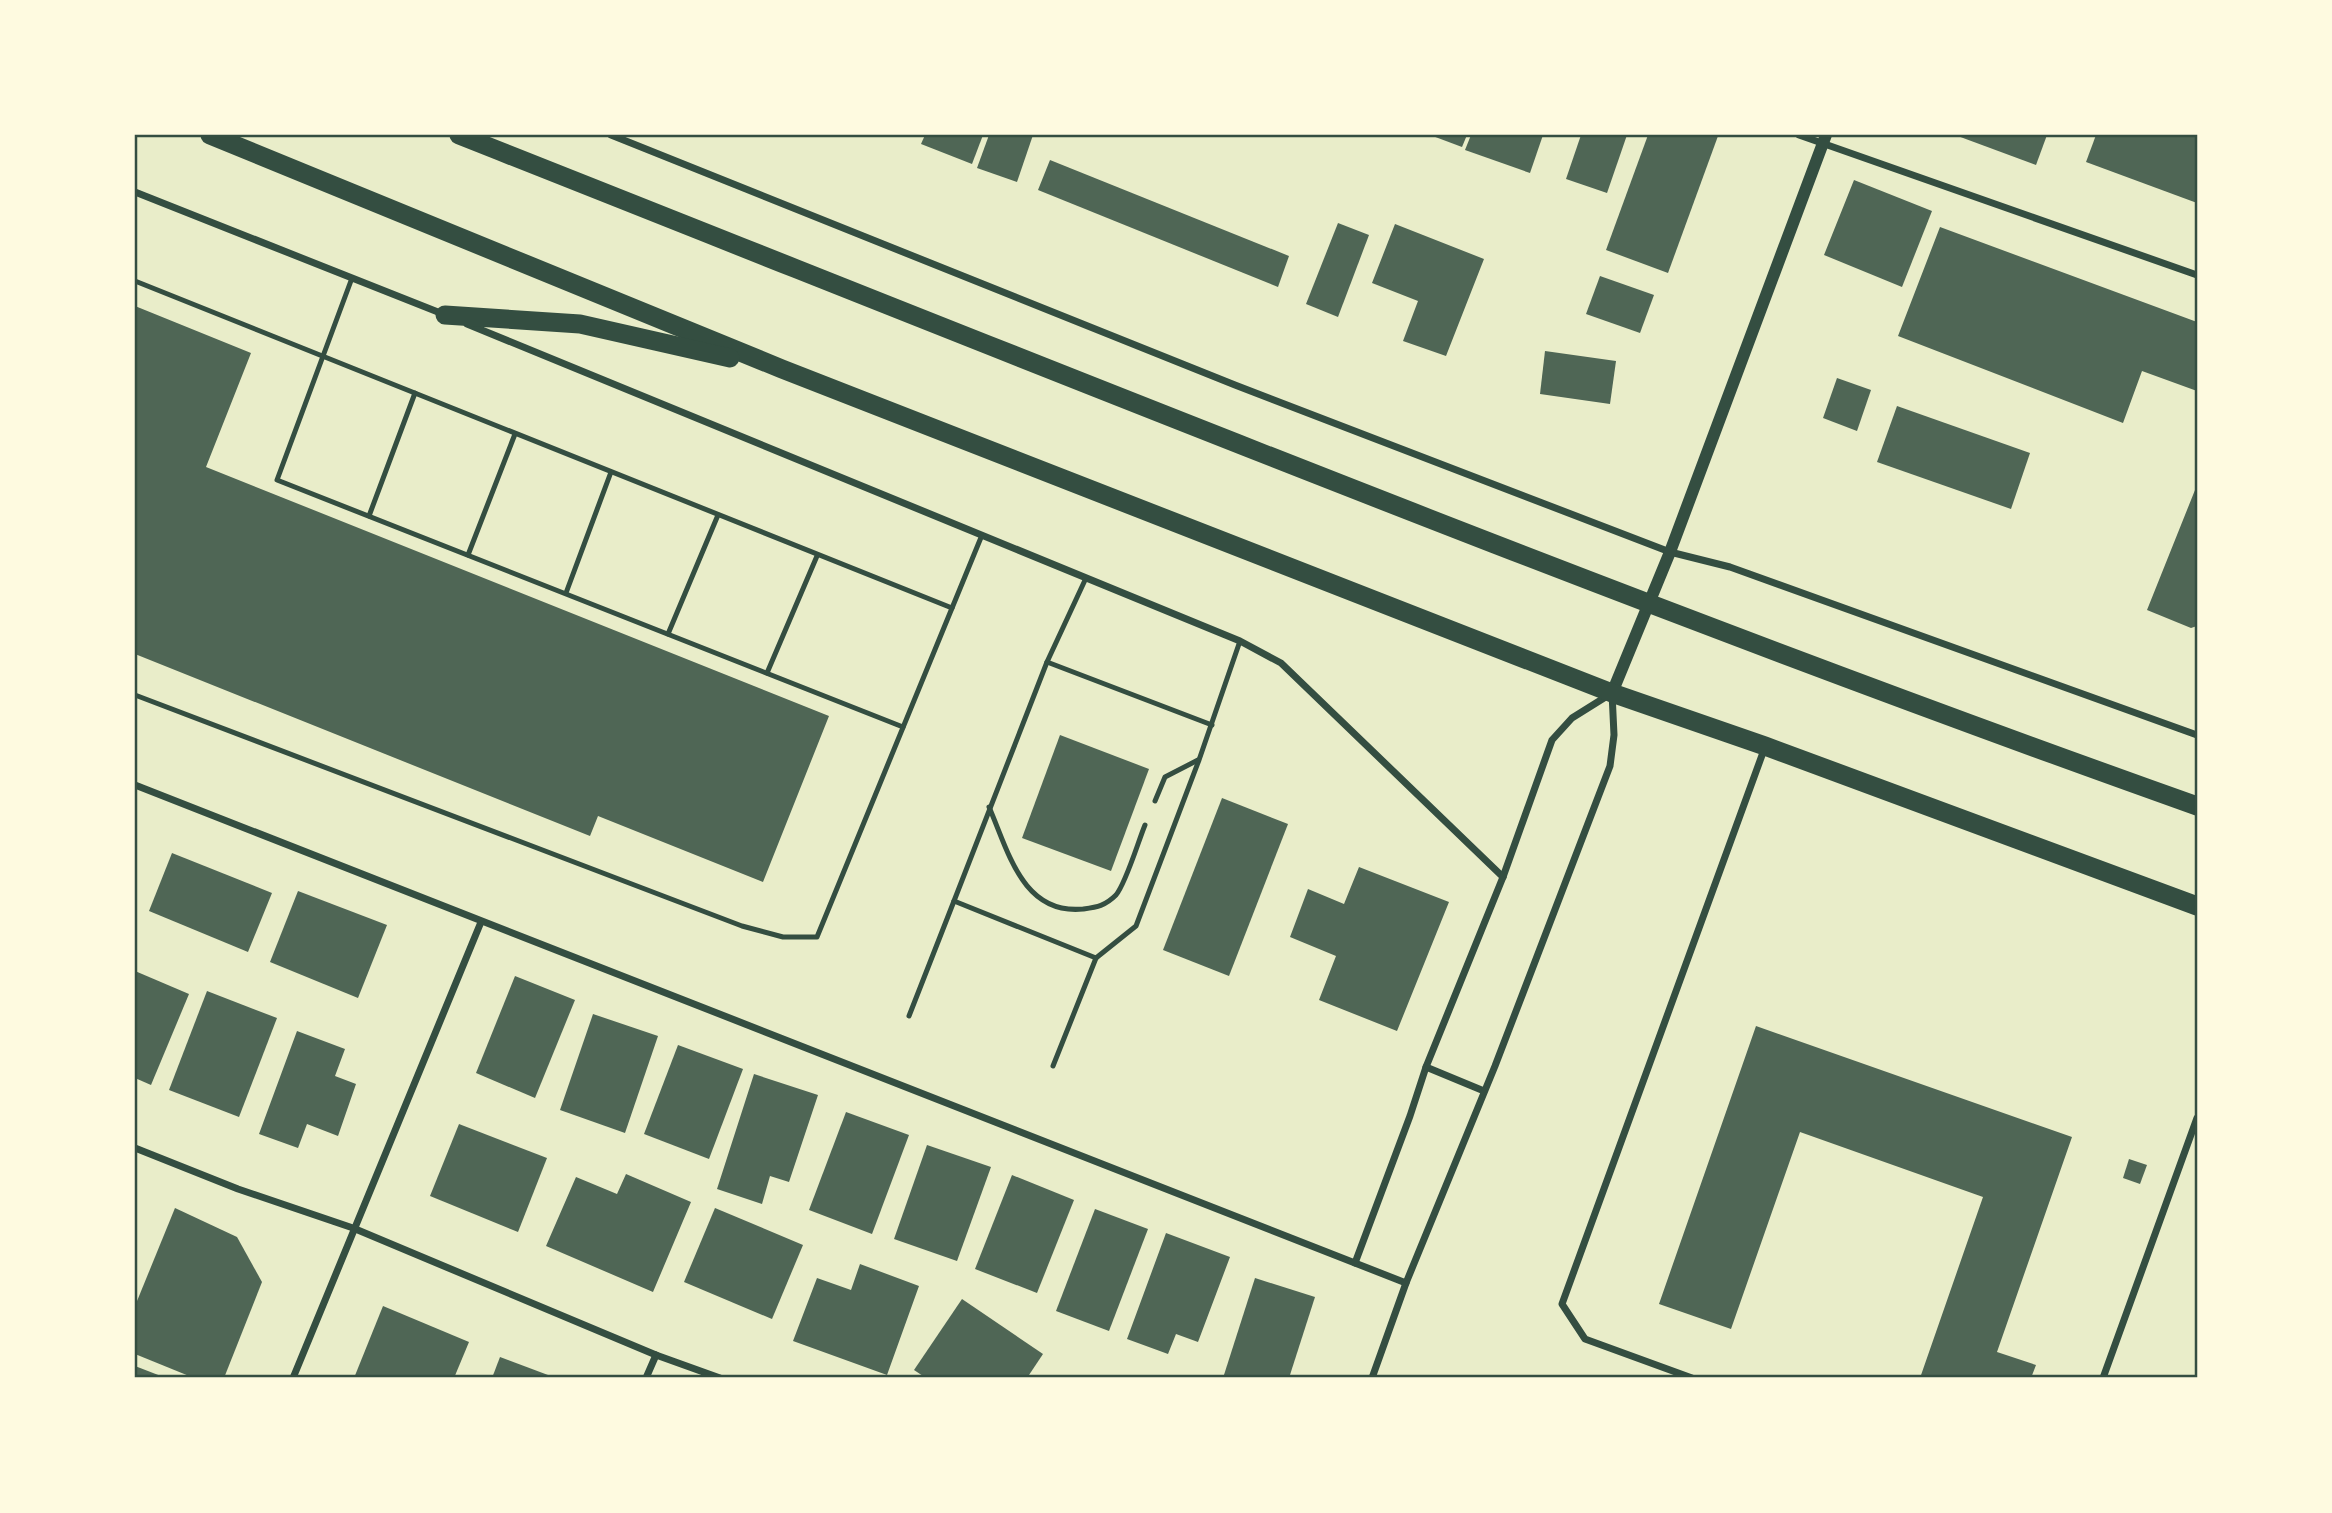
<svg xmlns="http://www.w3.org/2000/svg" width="2332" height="1513" font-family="Inter,sans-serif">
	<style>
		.building { fill: #4f6655 }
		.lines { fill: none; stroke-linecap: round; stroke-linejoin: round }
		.service { stroke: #344e41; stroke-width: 5 }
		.minor { stroke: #344e41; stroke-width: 7 }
		.tertiary { stroke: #344e41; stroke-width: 12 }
		.trunk { stroke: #344e41; stroke-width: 19 }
		.neatline { fill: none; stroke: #344e41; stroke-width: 2.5 }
	</style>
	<rect width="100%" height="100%" fill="#e9edc9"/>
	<g class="building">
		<path d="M925,135h58l-11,29 -51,-20z"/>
		<path d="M989,135h44l-16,47 -40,-14z"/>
		<path d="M1430,135h37l-5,12z"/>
		<path d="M1471,135h72l-13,38 -65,-23z"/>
		<path d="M1581,135h46l-20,58 -41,-14z"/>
		<path d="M1648,135l70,1 -50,137 -62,-23z"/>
		<path d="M1955,135h92l-11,30z"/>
		<path d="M2096,135h101v68l-111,-41z"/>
		<path d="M1050,160l239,96 -11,31 -240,-97z"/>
		<path d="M1854,180l78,31 -30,76 -78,-32z"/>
		<path d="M1338,223l31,12 -31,82 -32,-13z"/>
		<path d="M1395,224l89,35 -38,97 -43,-15 15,-40 -46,-18z"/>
		<path d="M1940,227l257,95v69l-55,-20 -19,52 -225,-87z"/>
		<path d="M1600,276l54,19 -14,38 -54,-19z"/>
		<path d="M135,306l116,47 -45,114 623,249 -66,166 -165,-66 -8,20 -455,-182z"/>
		<path d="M1545,351l71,10 -6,43 -70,-10z"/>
		<path d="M1837,378l34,12 -14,41 -34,-13z"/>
		<path d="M1897,406l133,47 -19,56 -134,-47z"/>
		<path d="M2197,485v141l-6,2 -44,-18z"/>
		<path d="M1060,735l89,34 -38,102 -89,-33z"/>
		<path d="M1222,798l66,26 -59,152 -66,-26z"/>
		<path d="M172,853l100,40 -24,59 -99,-41z"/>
		<path d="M1359,867l90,35 -52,129 -78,-31 17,-44 -46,-19 18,-48 36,15z"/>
		<path d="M298,891l89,34 -29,73 -88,-36z"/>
		<path d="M135,971l54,23 -38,91 -16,-7z"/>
		<path d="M515,976l60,24 -40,98 -59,-25z"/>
		<path d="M207,991l70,27 -38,99 -70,-27z"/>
		<path d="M593,1014l65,22 -33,97 -65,-23z"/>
		<path d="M1756,1026l316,111 -75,215 39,13 -5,13h-111l63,-181 -183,-65 -69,197 -72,-25z"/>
		<path d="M297,1031l48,18 -10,27 21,8 -18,52 -31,-12 -9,24 -39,-14z"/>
		<path d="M678,1045l65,24 -34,90 -65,-25z"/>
		<path d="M754,1074l64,21 -29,87 -19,-6 -8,28 -45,-15z"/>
		<path d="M846,1112l63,23 -37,99 -63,-24z"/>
		<path d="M459,1124l88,34 -29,74 -88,-36z"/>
		<path d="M927,1145l64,22 -34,94 -63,-22z"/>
		<path d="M2129,1159l18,6 -7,19 -17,-6z"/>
		<path d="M626,1174l65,28 -38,90 -107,-46 30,-69 41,17z"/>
		<path d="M1012,1175l62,25 -37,93 -62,-24z"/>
		<path d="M175,1208l62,29 25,45 -38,96h-30l-59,-24v-48z"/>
		<path d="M715,1208l88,37 -31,74 -88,-37z"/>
		<path d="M1095,1209l53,20 -39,102 -53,-20z"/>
		<path d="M1166,1233l64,24 -32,85 -22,-8 -8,20 -41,-15z"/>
		<path d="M860,1264l59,22 -32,89 -94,-34 24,-63 34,12z"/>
		<path d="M1255,1278l60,19 -26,81h-66z"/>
		<path d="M962,1299l81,55 -16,24h-101l-12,-8z"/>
		<path d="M383,1306l86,36 -15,36h-100z"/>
		<path d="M500,1357l56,21h-64z"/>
		<path d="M135,1366l31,12h-31z"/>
	</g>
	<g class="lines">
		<g class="service">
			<path d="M352,278l-75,202 626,247"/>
			<path d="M135,281l817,327"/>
			<path d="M369,516l46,-123"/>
			<path d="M468,555l47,-121"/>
			<path d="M1086,578l-39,84 -93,239 142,57 40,-32 63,-166 41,-119"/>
			<path d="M566,593l45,-121"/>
			<path d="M668,634l50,-119"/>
			<path d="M1047,662l165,63"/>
			<path d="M767,673l50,-117"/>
			<path d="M135,695l607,231 41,11h34l165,-402"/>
			<path d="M1155,801l10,-24 33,-17"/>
			<path d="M989,807c19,43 33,108 94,102 14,-2 22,-3 33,-14 10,-12 22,-53 29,-70"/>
			<path d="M909,1016l45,-115"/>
			<path d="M1053,1066l43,-108"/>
		</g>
		<g class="minor">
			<path d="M611,135l624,250 435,167 60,15 467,168"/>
			<path d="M1799,135l398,140"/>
			<path d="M135,192l308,122"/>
			<path d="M467,324l773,317 41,22 222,214"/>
			<path d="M135,785l1271,498"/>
			<path d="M1426,1067l58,24"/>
			<path d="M135,1148l103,41 115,39 303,127 64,23"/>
			<path d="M1355,1263l55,-147 16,-49 77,-190 49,-137 20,-22 40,-25 2,42 -4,31 -115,300 -89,217 -34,95"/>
			<path d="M293,1378l188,-456"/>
			<path d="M646,1378l10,-23"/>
			<path d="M1692,1378l-107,-39 -23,-35 203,-557"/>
			<path d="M2103,1378l94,-260"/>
		</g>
		<path class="tertiary" d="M1612,693l58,-141 156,-417"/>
		<g class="trunk">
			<path d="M210,135l572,234 830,324 153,53 432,160"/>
			<path d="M459,135c577,228 1153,463 1738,671"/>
			<path d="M445,315l135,9 150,34"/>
		</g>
	</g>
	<rect width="2332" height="1513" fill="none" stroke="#fefae0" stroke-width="273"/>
	<rect x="136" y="136" width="2060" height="1240" class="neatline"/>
</svg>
